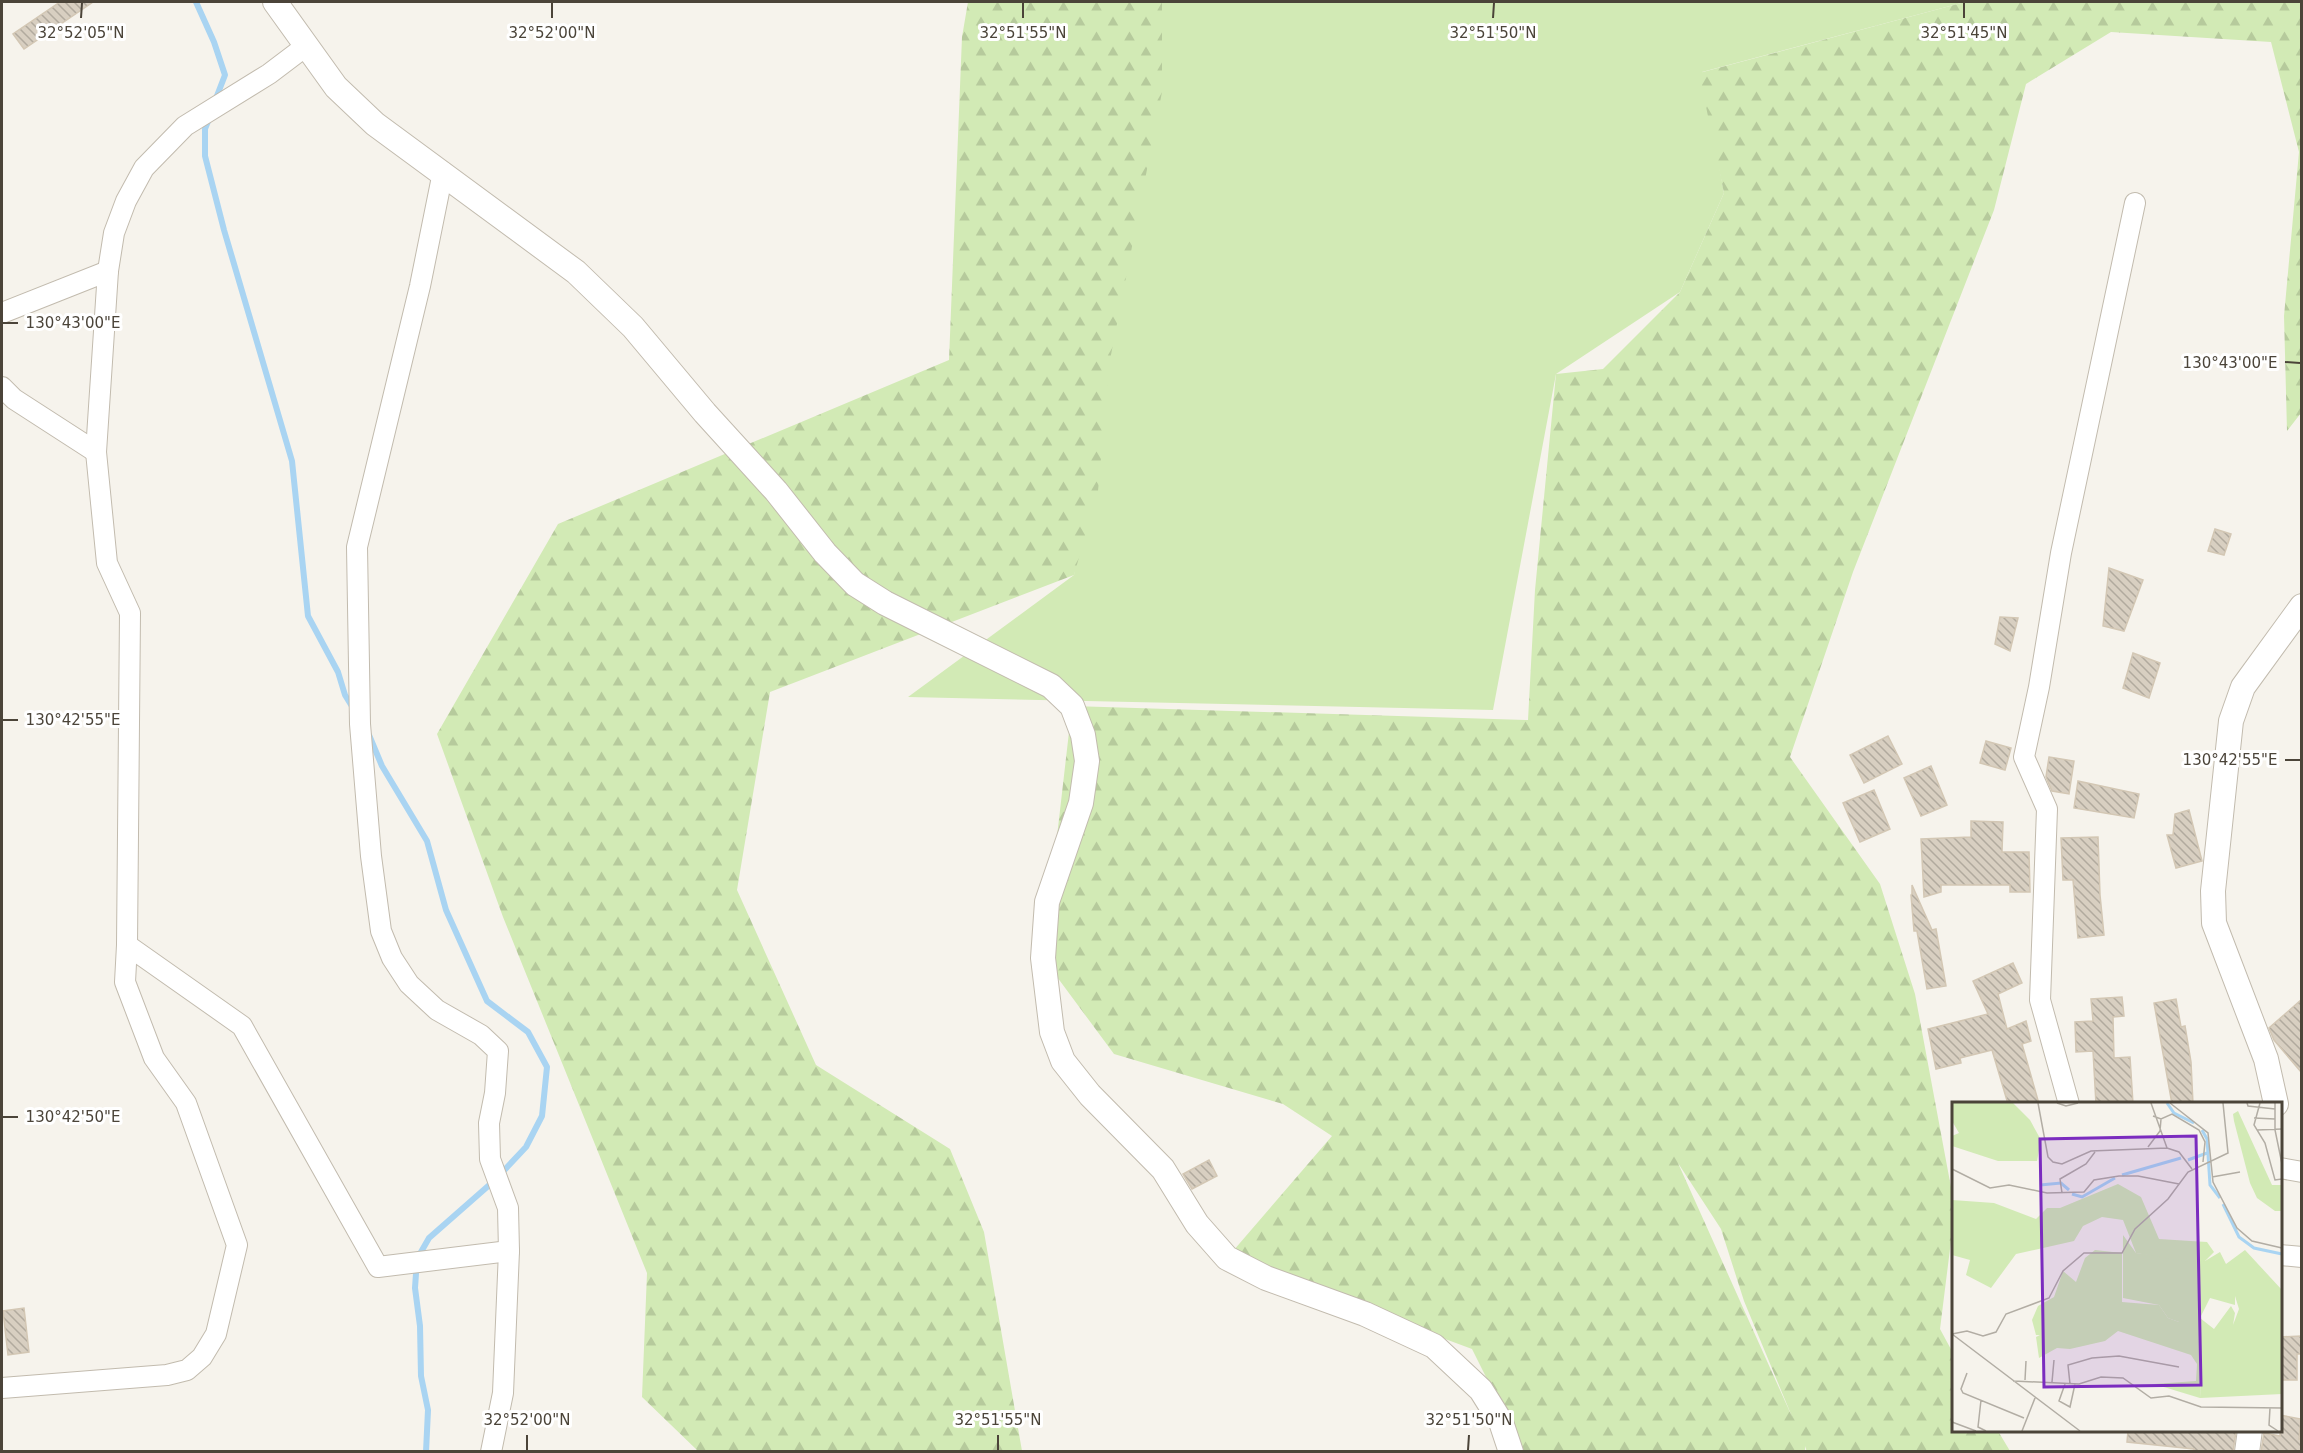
<svg xmlns="http://www.w3.org/2000/svg" width="2303" height="1453" font-family="'DejaVu Sans',sans-serif">
	<style>
		.grass { fill: #d2eab5 }
		.forest { fill: url(#forest-firs); fill-rule: evenodd }
		.lines { fill: none; stroke-linecap: round; stroke-linejoin: round }
		.stream { stroke: #a9d4f2; stroke-width: 6 }
		.building { fill: url(#building-back-hatch); stroke: #d3c7b4; stroke-width: 1.5 }
		.minor-casing { stroke: #c2bbae; stroke-width: 22 }
		.tertiary-casing { stroke: #c2bbae; stroke-width: 26 }
		.minor { stroke: #fff; stroke-width: 20 }
		.tertiary { stroke: #fff; stroke-width: 24 }
		.ticks { fill: none; stroke: #4b4439; stroke-width: 2 }
		.inset-river { fill: none; stroke: #a9d4f2; stroke-width: 3 }
		.inset-road { fill: none; stroke: #b2ada4; stroke-width: 1.5 }
		.view { fill: #7b2cbf; fill-opacity: 0.15; stroke: #7b2cbf; stroke-width: 3 }
		.inset-edge { fill: none; stroke: #4b4439; stroke-width: 3 }
		.ticks-label { font-size: 15px; text-anchor: middle; fill: #4b4439; stroke: #fff; stroke-width: 6; stroke-linejoin: round; paint-order: stroke }
	</style>
	<defs>
		<pattern id="forest-firs" width="22" height="20" patternUnits="userSpaceOnUse" patternTransform="scale(1.5)"><rect width="22" height="20" fill="#d2eab5"/><path d="M5 1l3.5 6h-7zM16 11l3.5 6h-7z" fill="#b6ca9c"/></pattern>
		<pattern id="building-back-hatch" width="6" height="6" patternUnits="userSpaceOnUse" patternTransform="scale(1.5)"><rect width="6" height="6" fill="#d8cfc1"/><path d="M-1 5l2 2M0 0l6 6M5-1l2 2" fill="none" stroke="#b1aa9e"/></pattern>
	</defs>
	<rect width="100%" height="100%" fill="#f6f3ec"/>
	<path class="grass" d="M1154,2h811l-263,70 22,121 -44,99 -124,82 -63,336 -585,-13 166,-122z"/>
	<g class="forest">
		<path d="M968,2h194v90l-52,268 -12,131 -24,84 -304,117 -33,198 79,175 134,84 34,83 38,219h-324l-56,-54 5,-124 -144,-356 -66,-183 121,-210 391,-164 13,-323z"/>
		<path d="M1965,2h336v411l-14,18 -3,-115 15,-164 -28,-110 -160,-10 -85,52 -32,126 -141,362 -63,185 90,127 35,110 38,204v27l-13,104 13,24 1,77 44,1 12,20 -203,1 -2,-6v5h-282l-51,-102 -245,-91 105,-122 -49,-32 -169,-50 -71,-96 29,-252 456,14 7,-130 21,-216 47,-5 77,-77 44,-99 -25,-120zM1678,1163l43,66 23,72 49,118z"/>
	</g>
	<g class="lines">
		<g class="stream">
			<path d="M196,2l18,40 11,33 -10,26"/>
			<path d="M209,119l-4,10v27l19,74 68,231 16,155 30,56 7,23 8,13"/>
			<path d="M369,735l13,31 45,75 19,69 41,91 41,31 19,35 -5,49 -16,31 -31,33 -66,58 -12,21 -2,29 5,38 1,50 7,34 -2,42"/>
		</g>
	</g>
	<g class="building">
		<path d="M60,2h33l-69,47 -11,-15z"/>
		<path d="M2215,529l16,5 -7,21 -16,-4z"/>
		<path d="M2109,568l34,12 -19,51 -21,-5z"/>
		<path d="M2000,617l18,1 -8,33 -15,-7z"/>
		<path d="M2133,653l27,10 -11,35 -26,-10z"/>
		<path d="M1888,736l14,28 -38,19 -14,-28z"/>
		<path d="M1986,741l25,7 -6,22 -25,-7z"/>
		<path d="M2049,757l25,4 -5,33 -17,-3 -6,-14z"/>
		<path d="M1931,766l16,39 -26,11 -17,-38z"/>
		<path d="M2078,781l61,13 -5,24 -60,-10z"/>
		<path d="M1874,790l16,39 -30,13 -17,-39z"/>
		<path d="M2189,810l13,51 -26,7 -9,-33h6l2,-21z"/>
		<path d="M1971,821l32,1 -1,30h27l1,40h-20v-7h-69v7l-17,5 -3,-58 50,-2z"/>
		<path d="M2098,837l2,58 4,40 -26,3 -5,-58h-10l-2,-42z"/>
		<path d="M1912,885l20,45 4,-1 10,57 -19,3 -10,-58h-3l-3,-36 1,-1z"/>
		<path d="M2013,963l9,20 -24,11 9,35 19,-8 5,20 -9,3 17,60h-31l-16,-54 -32,8 1,5 -25,6 -8,-40 60,-15 -15,-33z"/>
		<path d="M2122,997l2,19 -11,1 1,41 16,-1 3,47h-37l-3,-53 -17,1 -1,-30 18,-1 -2,-22z"/>
		<path d="M2176,999l5,28 4,-1 6,36 2,42h-21l-18,-101z"/>
		<path d="M2301,1000v72l-27,-32 -5,-12z"/>
		<path d="M1209,1160l8,16 -25,13 -9,-15z"/>
		<path d="M24,1308l5,44 -21,3 -5,-44z"/>
		<path d="M2301,1336v18h-4v26h-17v-43z"/>
		<path d="M2280,1415l21,4 -2,20h2v13h-40l3,-19 16,3z"/>
		<path d="M2128,1431h108l-3,21h-39v-3l-67,-7z"/>
	</g>
	<g class="lines">
		<g class="minor-casing">
			<g id="minor">
				<path d="M443,172l-23,114 -63,261 3,177 11,132 10,75 11,27 17,26 28,26 44,25 17,16 -3,42 -6,30 1,36 18,49 1,43 -6,142 -12,59"/>
				<path d="M2,313l106,-42"/>
				<path d="M2,387l12,12 82,53"/>
				<path d="M127,945l115,81 136,241 131,-16"/>
				<path d="M2069,1104l-29,-104 7,-191 -23,-52 15,-70 22,-134 74,-350"/>
				<path d="M2280,1168l22,4"/>
				<path d="M2280,1255l22,2"/>
				<path d="M2,1388l165,-13 20,-5 15,-13 14,-23 21,-89 -51,-142 -32,-45 -29,-76 2,-37 3,-332 -23,-50 -11,-111 12,-181 6,-38 12,-32 18,-33 41,-42 84,-52 37,-28"/>
			</g>
		</g>
		<g class="tertiary-casing">
			<g id="tertiary">
				<path d="M275,2l61,85 39,37 201,148 57,55 72,86 71,78 49,62 30,31 30,19 166,83 21,20 11,29 4,26 -6,42 -34,99 -4,56 9,74 11,29 27,34 73,74 34,55 30,34 39,20 99,36 69,32 47,44 20,32 10,30"/>
				<path d="M2276,1104l-10,-45 -52,-136 -1,-32 18,-170 12,-34 59,-81"/>
				<path d="M2247,1452l3,-22"/>
			</g>
		</g>
		<use href="#minor" class="minor"/>
		<use href="#tertiary" class="tertiary"/>
	</g>
	<path class="ticks" d="M81,18l1,-15M552,18v-15M1023,18v-15M1493,18l1,-15M1964,18v-15M3,323h15M2285,362l15,1M3,720h15M2285,760h15M3,1117h15M527,1450v-15M998,1450v-15M1468,1450l1,-15"/>
	<g transform="translate(1952 1102)">
		<rect width="330" height="330" fill="#f6f3ec"/>
		<path d="M171,133l13,18 69,8 15,-9 6,12 19,-14 37,40v104l-82,4 2,-43 -23,-33 -11,-4 -9,-13 -36,-7zM283,194l4,13 -6,16 2,-12 -4,-7 -17,23 -14,-11 10,-20 25,7z" fill="#d2eab5" fill-rule="evenodd"/>
		<path d="M0,1h61l17,17 11,20 -4,21h-39l-46,-15v-10l7,-3 -7,-12zM286,9l34,74h10v26h-7l-18,-13 -7,-15 -16,-62 -1,-7zM166,82l23,13 18,42 48,3 7,10 -9,9 -16,1 -53,-9 -13,-33 -21,-3 -19,9 -9,15 -58,13 -25,34 -25,-13 4,-15 -18,-5v-55l42,3 42,16 11,-11h13zM143,148l27,3v49l37,3 9,13 11,4 13,-2 10,35 -2,43 -46,-14 42,-3 1,-17 -6,-9 -73,-24 -13,10 -35,8 -13,-1 -18,10 -3,-21 4,-2h-4l-4,-15 6,-14 16,-9 9,-26 13,11 9,-24z" fill="#d2eab5"/>
		<path class="inset-river" d="M215,1l7,10 20,10M250,28l5,9 3,46 10,13M236,58l19,-7M170,73l59,-17M88,83l21,-2 8,7M120,92l10,3 33,-19M271,102l16,33 15,11 28,6"/>
		<path class="inset-road" d="M86,1l10,54 5,5 9,2 29,-13 76,-3 12,4 13,17M105,1l9,3 12,-3M199,1l16,45M218,1l38,30 5,49 24,46 15,13 30,7M295,1l1,3 27,3M308,1l-6,22 11,18 10,37 7,-1M323,1v27l7,34M201,14l8,3 11,-5 27,16 6,12 -2,20M302,16l21,1M305,28l25,-1M196,45l12,-16 1,-12M0,67l38,19 19,-3 38,8 37,-1 10,-12 25,-4h19l41,8M260,75l28,-5M110,91l-2,-14 26,-15 9,-12M0,232l15,-3 16,5 13,-4 10,-18 43,-16 14,-27 21,-18h38l13,-24 33,-30 20,-27 40,-19 -5,-50M0,232l128,97M15,271l-6,16 2,4 61,25M73,278l1,-19M61,279l66,3 22,-7 22,1 28,20 18,-2 32,11 81,1M100,280l2,-22M113,282l-6,17 11,6 5,-23M118,282l-2,-19 24,-7 27,-2 60,11M29,298l-3,27 8,4M318,306l-1,17 9,6M0,320l24,9M70,329l13,-33"/>
		<path class="view" d="M244,34l5,249 -157,2 -4,-248z"/>
		<rect width="330" height="330" class="inset-edge"/>
	</g>
	<g class="ticks-label">
		<text x="81" y="38">32°52'05"N</text>
		<text x="552" y="38">32°52'00"N</text>
		<text x="1023" y="38">32°51'55"N</text>
		<text x="1493" y="38">32°51'50"N</text>
		<text x="1964" y="38">32°51'45"N</text>
		<text x="73" y="328">130°43'00"E</text>
		<text x="2230" y="368">130°43'00"E</text>
		<text x="73" y="725">130°42'55"E</text>
		<text x="2230" y="765">130°42'55"E</text>
		<text x="73" y="1122">130°42'50"E</text>
		<text x="527" y="1425">32°52'00"N</text>
		<text x="998" y="1425">32°51'55"N</text>
		<text x="1469" y="1425">32°51'50"N</text>
	</g>
	<rect width="2303" height="1453" fill="none" stroke="#4b4439" stroke-width="6"/>
</svg>
